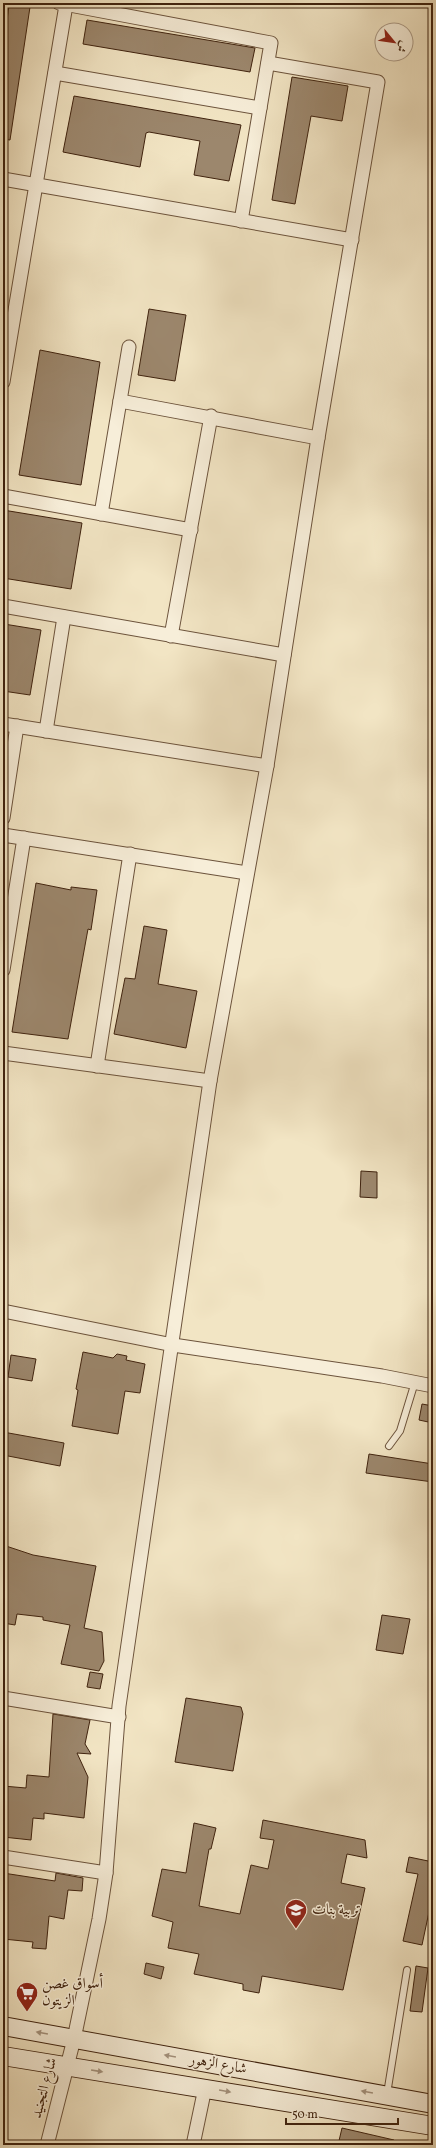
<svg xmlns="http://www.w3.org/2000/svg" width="436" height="2148" font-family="Vollkorn,Amiri,serif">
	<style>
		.building { fill: #9c876d; stroke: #3f220e }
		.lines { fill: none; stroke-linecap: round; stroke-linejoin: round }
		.service-casing { stroke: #6c533c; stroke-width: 8 }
		.minor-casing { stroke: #6c533c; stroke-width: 15 }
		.secondary-casing { stroke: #3f220e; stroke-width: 20 }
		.service { stroke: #f7eed9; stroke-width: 6 }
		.minor { stroke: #f7eed9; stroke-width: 13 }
		.secondary { stroke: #f7eed9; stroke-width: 18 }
		.oneway { fill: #a4927e }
		.labels { text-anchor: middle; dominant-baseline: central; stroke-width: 3; stroke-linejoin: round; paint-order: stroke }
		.poi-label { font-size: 15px; fill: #3f220e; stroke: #f7eed9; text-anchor: start }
		.street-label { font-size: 15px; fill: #3f220e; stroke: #f7eed9 }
	</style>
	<rect width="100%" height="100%" fill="#f2e5c4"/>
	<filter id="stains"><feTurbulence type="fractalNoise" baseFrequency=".005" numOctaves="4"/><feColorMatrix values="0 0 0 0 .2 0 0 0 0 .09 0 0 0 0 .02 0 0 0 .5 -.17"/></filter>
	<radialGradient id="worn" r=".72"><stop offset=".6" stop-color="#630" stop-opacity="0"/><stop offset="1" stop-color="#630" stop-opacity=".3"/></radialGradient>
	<g class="building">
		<path d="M9,5l21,2 -20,133 -7,-1v-87z"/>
		<path d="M87,20l168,28 -5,24 -167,-28z"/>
		<path d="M292,77l56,9 -6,35 -31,-5 -16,88 -23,-4z"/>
		<path d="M74,96l167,29 -12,56 -35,-6 6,-34 -51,-9 -3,1 -6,34 -77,-15z"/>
		<path d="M149,309l37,6 -11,66 -37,-6z"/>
		<path d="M40,350l60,12 -19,123 -62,-10z"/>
		<path d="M3,510l79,13 -11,66 -68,-11z"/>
		<path d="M4,624l37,6 -11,65 -27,-4z"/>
		<path d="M36,883l35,7v-3l26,3 -6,40 -3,-1 -20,110 -56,-7z"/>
		<path d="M144,926l23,4 -9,54 39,7 -11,57 -72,-14 11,-56 10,1z"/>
		<path d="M361,1171l16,1v26l-17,-1z"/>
		<path d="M83,1352l30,6 4,-4 10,2 -1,4 19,4 -5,29 -15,-2 -7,43 -46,-8 6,-36 -2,-1z"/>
		<path d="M11,1355l25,4 -4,22 -24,-4z"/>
		<path d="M422,1404l11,2v17l-14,-3z"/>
		<path d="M3,1432l61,11 -4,23 -57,-11z"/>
		<path d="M369,1454l64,10v18l-67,-9z"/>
		<path d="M3,1545l30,10 63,11 -12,62 18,4 2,29 -5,10 -38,-7 9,-39 -27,-5v-3l-26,-3 -2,11 -12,-2z"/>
		<path d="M382,1615l28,4 -7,35 -27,-4z"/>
		<path d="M90,1672l13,2 -3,15 -13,-2z"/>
		<path d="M186,1698l55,9 2,7 -10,57 -58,-9z"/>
		<path d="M53,1714l37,6 -5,24 6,10 -14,-1 11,24 -4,41 -40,-5v6l-11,-1 -2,22 -28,-3v-51l23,2 1,-13 22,2z"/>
		<path d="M263,1820l102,20 2,18 -20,-4 -6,29 24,5 -22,102 -81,-14 -3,17 -16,-3v-6l-49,-10 5,-20 -31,-6 5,-26 -21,-6 10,-47 24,4 8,-50 22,5 -5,21h-2l-10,57 41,8 11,-49 17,4 6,-29 -14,-2z"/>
		<path d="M409,1857l24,5v31l-11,52 -19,-4 15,-67 -12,-2z"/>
		<path d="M3,1873l52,8 1,-8 27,5 -1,13 -14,-1 -4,29 -15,-3 -3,33 -14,-1 1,-6 -30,-3v-49l4,-3 -4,-7z"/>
		<path d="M146,1963l18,4 -3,12 -17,-5z"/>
		<path d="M416,1966l12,2 -6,44 -12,-1z"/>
		<path d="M342,2128l52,12 -1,5h-55z"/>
	</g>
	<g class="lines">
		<g class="service-casing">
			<g id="service">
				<path d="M389,1446l11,-15 15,-49"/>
				<path d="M387,2094l20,-124"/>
			</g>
		</g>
		<g class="minor-casing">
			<g id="minor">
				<path d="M59,3l212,40 -30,178"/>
				<path d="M55,73l205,35"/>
				<path d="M3,179l349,61"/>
				<path d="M3,382l63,-377"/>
				<path d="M120,401l198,37"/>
				<path d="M3,496l188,34"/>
				<path d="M101,514l28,-167"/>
				<path d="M3,606l281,49"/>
				<path d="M171,636l40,-220"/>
				<path d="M3,724l264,42"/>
				<path d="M46,731l18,-114"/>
				<path d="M3,818l14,-92"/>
				<path d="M3,835l244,38"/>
				<path d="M3,970l21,-132"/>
				<path d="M3,1053l207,28"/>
				<path d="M97,1066l33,-212"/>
				<path d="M3,1311l170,34 209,31 51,10"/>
				<path d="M3,1698l116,19"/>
				<path d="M3,1857l103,16"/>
				<path d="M47,2145l27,-106 25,-120 7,-46 13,-167 91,-625 57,-315 51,-328 60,-356 -110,-19"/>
				<path d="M193,2145l12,-57"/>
			</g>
		</g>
		<g class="secondary-casing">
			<g id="secondary">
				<path d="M3,2026l430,78"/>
				<path d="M3,2056l430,70"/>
			</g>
		</g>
		<use href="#service" class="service"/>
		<use href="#minor" class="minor"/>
		<use href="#secondary" class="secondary"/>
	</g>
	<defs><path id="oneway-solid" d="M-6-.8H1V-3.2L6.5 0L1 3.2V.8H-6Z"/></defs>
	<g class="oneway">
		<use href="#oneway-solid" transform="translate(42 2033) rotate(-170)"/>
		<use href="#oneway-solid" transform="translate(170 2056) rotate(-170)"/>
		<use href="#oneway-solid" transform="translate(97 2071) rotate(9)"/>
		<use href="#oneway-solid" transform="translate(225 2091) rotate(10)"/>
		<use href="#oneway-solid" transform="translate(367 2092) rotate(-170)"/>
	</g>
	<defs>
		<g id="university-pin" transform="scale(1.15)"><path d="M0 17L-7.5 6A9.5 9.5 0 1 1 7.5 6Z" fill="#8f2418" stroke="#f7eed9"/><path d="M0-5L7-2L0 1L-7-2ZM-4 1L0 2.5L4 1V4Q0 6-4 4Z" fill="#fff"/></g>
		<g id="supermarket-pin" transform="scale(1.15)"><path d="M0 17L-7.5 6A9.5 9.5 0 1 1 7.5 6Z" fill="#8f2418" stroke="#f7eed9"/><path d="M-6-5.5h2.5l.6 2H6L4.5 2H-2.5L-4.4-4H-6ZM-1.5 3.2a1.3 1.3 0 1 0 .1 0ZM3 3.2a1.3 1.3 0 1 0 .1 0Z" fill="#fff"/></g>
	</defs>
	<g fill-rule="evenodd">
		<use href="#university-pin" x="296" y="1910"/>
		<use href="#supermarket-pin" x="27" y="1993"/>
	</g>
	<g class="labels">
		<g class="poi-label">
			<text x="312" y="1910">تربية بنات</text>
			<text x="42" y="1984">أسواق غصن<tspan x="42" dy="17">الزيتون</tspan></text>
		</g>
		<g class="street-label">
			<text transform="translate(218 2065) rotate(10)">شارع الزهور</text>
			<text transform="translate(45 2088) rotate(-75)">شارع التجنيد</text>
		</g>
	</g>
	<rect width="436" height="2148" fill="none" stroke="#f2e5c4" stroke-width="16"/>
	<rect x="4" y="4" width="428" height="2140" fill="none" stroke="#3f220e" stroke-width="2"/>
	<rect x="8" y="8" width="420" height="2132" fill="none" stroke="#3f220e"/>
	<g transform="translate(394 42) rotate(119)"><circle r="19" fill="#f7eed9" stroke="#ad9c88"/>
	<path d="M0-3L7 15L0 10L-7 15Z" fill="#8f2418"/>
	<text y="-6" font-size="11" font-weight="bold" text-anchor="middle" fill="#3f220e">ش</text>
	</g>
	<path d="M286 2118v6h112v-6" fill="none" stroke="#3f220e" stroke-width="2"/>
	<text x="292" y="2118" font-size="12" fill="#3f220e" stroke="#f7eed9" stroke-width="3" paint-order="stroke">50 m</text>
	<rect width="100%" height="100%" filter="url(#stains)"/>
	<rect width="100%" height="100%" fill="url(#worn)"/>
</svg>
